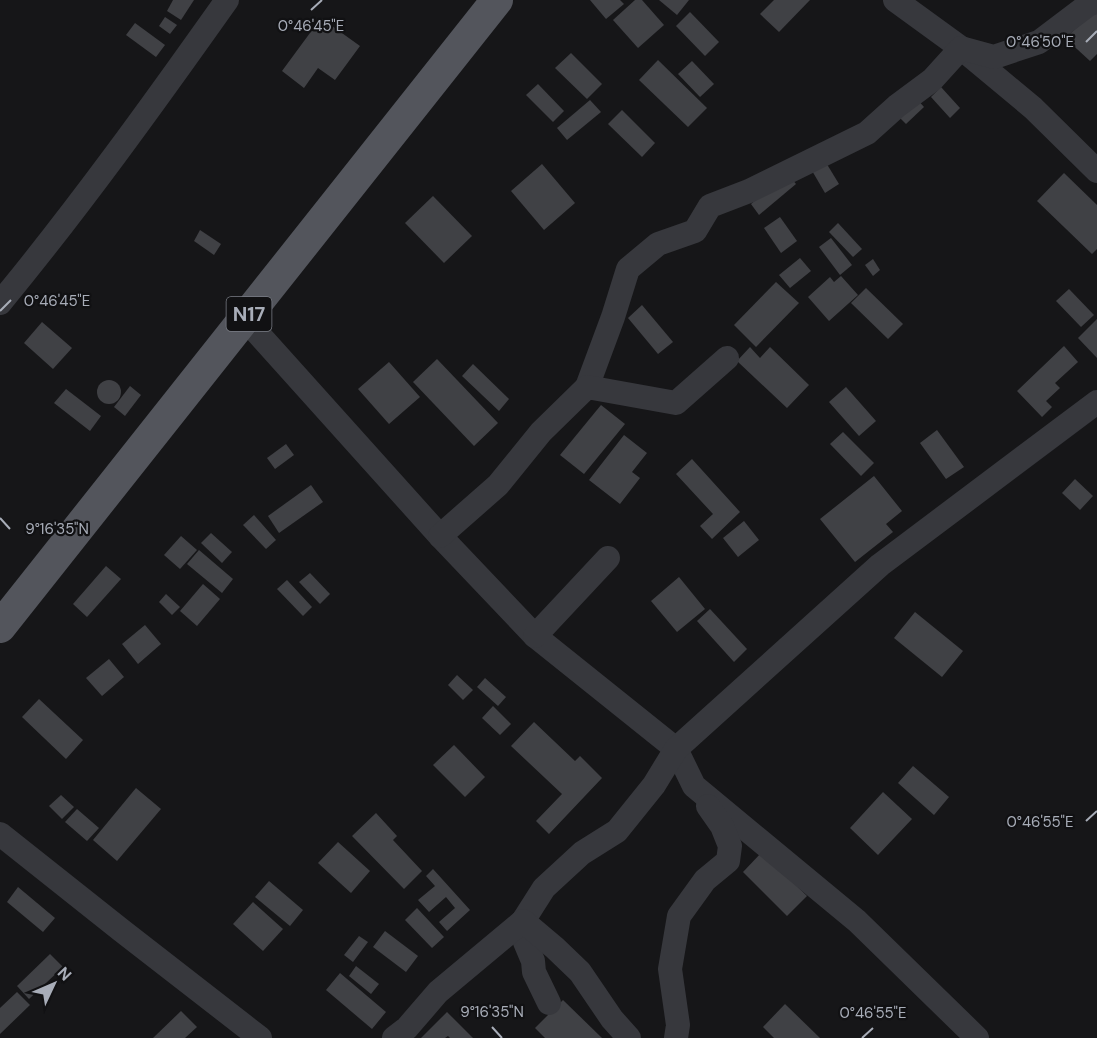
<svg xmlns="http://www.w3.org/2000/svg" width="1097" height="1038" font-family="'DM Sans',sans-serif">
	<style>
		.building { fill: #404145 }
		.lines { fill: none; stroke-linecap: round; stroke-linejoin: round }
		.minor { stroke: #37383d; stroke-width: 24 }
		.major { stroke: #53555c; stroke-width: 32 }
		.ticks { fill: none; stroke: #a8adb8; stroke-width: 2 }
		.labels { text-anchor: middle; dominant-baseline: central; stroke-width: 4.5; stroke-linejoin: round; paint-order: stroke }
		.shield { fill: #111113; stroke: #7b7e86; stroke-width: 1.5 }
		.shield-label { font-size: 20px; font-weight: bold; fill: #a8adb8 }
		.ticks-label { font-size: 15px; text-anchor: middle; fill: #a8adb8; stroke: #111113; stroke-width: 4.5; stroke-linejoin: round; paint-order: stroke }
	</style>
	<rect width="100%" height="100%" fill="#161618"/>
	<g class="building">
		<path d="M173,0h21l-13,20 -14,-9z"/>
		<path d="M590,0h30l4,4 -18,15z"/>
		<path d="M635,0h7l22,25 -26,23 -25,-28z"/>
		<path d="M659,0h30l-12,15z"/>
		<path d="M774,0h36l-31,32 -19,-18z"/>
		<path d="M1097,10v44l-7,7 -25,-23z"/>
		<path d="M690,12l29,30 -14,14 -29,-30z"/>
		<path d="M165,17l12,8 -7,9 -11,-8z"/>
		<path d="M321,18l39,28 -25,34 -17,-12 -14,20 -22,-17z"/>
		<path d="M135,23l30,22 -9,12 -30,-22z"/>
		<path d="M571,53l31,31 -15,15 -32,-31z"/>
		<path d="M658,60l49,48 -19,19 -49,-47z"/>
		<path d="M692,61l22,23 -14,13 -22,-23z"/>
		<path d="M538,84l26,27 -11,11 -27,-27z"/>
		<path d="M941,87l19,21 -10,10 -19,-21z"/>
		<path d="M916,98l8,9 -18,17 -8,-8z"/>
		<path d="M590,100l11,12 -34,28 -10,-12z"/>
		<path d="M622,110l33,33 -13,14 -34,-33z"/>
		<path d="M825,161l14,23 -14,9 -14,-24z"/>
		<path d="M542,164l33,39 -31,27 -33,-39z"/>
		<path d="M787,173l9,11 -37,31 -8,-11z"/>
		<path d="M1064,173l33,32v44l-5,5 -55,-53z"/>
		<path d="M433,196l39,40 -28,27 -39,-40z"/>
		<path d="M780,217l17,24 -16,12 -17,-25z"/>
		<path d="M838,223l24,26 -9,8 -24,-25z"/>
		<path d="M200,230l21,14 -7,11 -20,-14z"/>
		<path d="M831,238l21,27 -12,10 -21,-28z"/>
		<path d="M800,258l11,13 -21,17 -11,-13z"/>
		<path d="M873,259l7,11 -7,6 -8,-11z"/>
		<path d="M841,276l17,19 -29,26 -21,-24 22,-20 4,5z"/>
		<path d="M776,282l23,21 -43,44 -22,-22z"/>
		<path d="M866,288l37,36 -15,15 -37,-36z"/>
		<path d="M1069,289l25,26 -13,12 -25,-26z"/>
		<path d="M642,305l31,37 -15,12 -30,-36z"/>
		<path d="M1097,319v39l-19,-20z"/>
		<path d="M42,322l30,26 -19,21 -29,-26z"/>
		<path d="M1064,346l14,16 -23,21 5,5 -14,13 6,6 -10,10 -25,-26z"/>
		<path d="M750,347l10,11 10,-11 39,38 -22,23 -50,-47z"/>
		<path d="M437,359l61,64 -24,23 -61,-64z"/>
		<path d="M389,362l31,35 -31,27 -31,-35z"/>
		<path d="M473,364l36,35 -10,12 -37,-35z"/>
		<circle cx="109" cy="392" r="12"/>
		<path d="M130,386l11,9 -16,21 -11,-9z"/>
		<path d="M846,387l30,34 -17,15 -30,-34z"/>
		<path d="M66,389l35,27 -11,15 -36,-28z"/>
		<path d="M601,405l24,19 -41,50 -24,-19z"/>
		<path d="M937,430l27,37 -18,12 -26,-36z"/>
		<path d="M843,432l31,31 -13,13 -31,-32z"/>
		<path d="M624,435l23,18 -15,19 8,6 -20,26 -31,-24z"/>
		<path d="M286,444l8,11 -19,14 -8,-11z"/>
		<path d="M692,459l48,53 -28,27 -12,-13 13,-12 -37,-40z"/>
		<path d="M874,476l28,35 -16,13 7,8 -38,30 -35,-43z"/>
		<path d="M1075,479l18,17 -13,14 -18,-17z"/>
		<path d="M311,485l12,17 -44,31 -11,-17z"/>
		<path d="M254,515l22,25 -10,9 -23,-24z"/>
		<path d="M744,521l15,19 -21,17 -15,-19z"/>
		<path d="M211,533l21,19 -10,11 -21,-20z"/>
		<path d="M181,536l16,14 -17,19 -16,-14z"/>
		<path d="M199,550l34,29 -11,14 -35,-29z"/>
		<path d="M106,566l15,13 -34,38 -14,-13z"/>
		<path d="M310,573l20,21 -10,10 -21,-22z"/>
		<path d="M679,577l26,32 -28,23 -26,-31z"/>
		<path d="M287,580l25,27 -9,9 -26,-27z"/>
		<path d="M203,584l17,15 -23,27 -17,-15z"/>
		<path d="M166,594l14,13 -8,8 -13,-13z"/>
		<path d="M710,609l37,40 -13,13 -37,-41z"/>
		<path d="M915,612l48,39 -21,26 -48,-39z"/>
		<path d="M145,625l16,19 -23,20 -16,-20z"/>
		<path d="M109,659l15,18 -22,19 -16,-18z"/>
		<path d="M457,675l16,15 -10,10 -15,-15z"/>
		<path d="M485,678l21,19 -8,9 -21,-19z"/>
		<path d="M39,699l44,41 -17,19 -44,-42z"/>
		<path d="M493,706l18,18 -11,11 -18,-17z"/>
		<path d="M534,722l41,39 5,-5 22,22 -53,56 -13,-13 26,-27 -51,-48z"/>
		<path d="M454,745l31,32 -20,20 -32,-32z"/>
		<path d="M913,766l36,31 -15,18 -36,-32z"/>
		<path d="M136,788l25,21 -44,52 -24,-21z"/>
		<path d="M883,792l29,27 -34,36 -28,-27z"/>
		<path d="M61,795l13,12 -12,12 -13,-13z"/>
		<path d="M77,809l22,19 -12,13 -22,-19z"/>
		<path d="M376,813l21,23 -4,4 29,31 -18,18 -52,-53z"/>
		<path d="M338,842l32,29 -19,22 -33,-30z"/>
		<path d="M762,852l45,44 -20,20 -44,-44z"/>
		<path d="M433,869l37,41 -23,21 -8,-9 16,-14 -9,-11 -17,15 -11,-12 17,-14 -9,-10z"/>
		<path d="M269,881l34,29 -13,16 -35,-29z"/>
		<path d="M18,887l37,31 -12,14 -36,-30z"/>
		<path d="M253,902l30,27 -20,22 -30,-27z"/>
		<path d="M417,908l27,29 -12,11 -27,-28z"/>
		<path d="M385,931l33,25 -12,16 -33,-25z"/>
		<path d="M359,936l9,6 -15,20 -9,-7z"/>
		<path d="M50,954l13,13 -34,32 -12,-13z"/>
		<path d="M356,966l23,18 -8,10 -22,-18z"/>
		<path d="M340,973l46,39 -14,17 -46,-39z"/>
		<path d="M17,992l13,13 -30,29v-26z"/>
		<path d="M563,1000l39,38h-57l-10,-10z"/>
		<path d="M785,1004l35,34h-46l-11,-11z"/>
		<path d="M181,1011l16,16 -12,11h-32z"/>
		<path d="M447,1012l26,26h-23l-2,-2 -3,2h-24z"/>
	</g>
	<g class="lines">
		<g class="minor">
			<path d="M895,0l66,48 72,60 64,63"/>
			<path d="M0,303c80,-97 154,-200 227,-303"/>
			<path d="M245,319l195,217 95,100 141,113 18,37 163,135 120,117"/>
			<path d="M587,387l26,-70 15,-48 30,-25 37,-13 15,-25 39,-15 118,-58 30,-27 35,-26 29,-32 33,9 45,-15 49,-37 9,-4"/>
			<path d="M440,536l58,-51 43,-53 46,-45 89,16 51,-45"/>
			<path d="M535,636l73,-78"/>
			<path d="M0,834l121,96 139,108"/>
			<path d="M549,1003l-15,-31 -1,-11 -8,-19 -2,-21 21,-33 38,-35 35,-22 37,-46 22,-36 204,-184 217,-163"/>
			<path d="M394,1038l13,-10 31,-36 85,-71 32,27 25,24 32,47 17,19"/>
			<path d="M676,1038l2,-13 -8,-56 9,-53 26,-36 23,-19 2,-15 -8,-20 -14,-20"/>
		</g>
		<path class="major" d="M0,627l497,-627"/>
	</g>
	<path class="ticks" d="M311,10l11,-10M1086,42l11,-11M0,311l11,-11M0,518l10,11M1086,821l11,-10M492,1027l10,11M862,1038l11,-10"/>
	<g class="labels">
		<rect class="shield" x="226.5" y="297" width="45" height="34" rx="4.5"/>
		<g class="shield-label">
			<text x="249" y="314">N17</text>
		</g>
	</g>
	<g class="ticks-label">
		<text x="311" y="31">0°46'45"E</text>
		<text x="1040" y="47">0°46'50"E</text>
		<text x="57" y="306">0°46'45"E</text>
		<text x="57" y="534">9°16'35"N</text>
		<text x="1040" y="827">0°46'55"E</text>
		<text x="492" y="1017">9°16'35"N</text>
		<text x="873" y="1018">0°46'55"E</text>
	</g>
	<g transform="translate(54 984) rotate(46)" stroke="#111113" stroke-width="4.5" paint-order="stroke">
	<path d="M0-4.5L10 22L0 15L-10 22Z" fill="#a8adb8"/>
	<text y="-9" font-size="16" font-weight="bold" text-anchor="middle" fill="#a8adb8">N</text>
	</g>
</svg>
